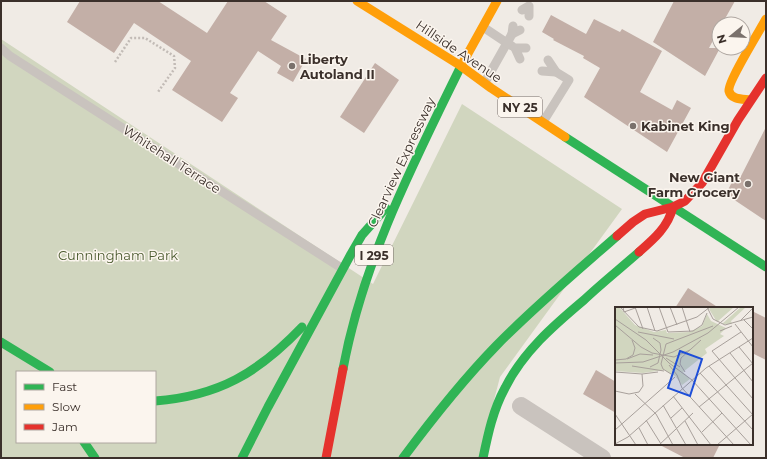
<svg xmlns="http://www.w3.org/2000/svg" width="767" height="459" font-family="Montserrat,sans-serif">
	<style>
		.green { fill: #d1d6bf; fill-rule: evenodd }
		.building { fill: #c3afa7 }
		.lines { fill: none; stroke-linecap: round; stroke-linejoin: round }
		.path { stroke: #c2bbb6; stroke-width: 2.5; stroke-dasharray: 2 2; stroke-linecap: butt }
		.lane { stroke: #c9c3be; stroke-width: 9 }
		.street { stroke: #c9c3be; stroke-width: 18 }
		.fast { stroke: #30b455; stroke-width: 9 }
		.slow { stroke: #ff9f0a; stroke-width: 9 }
		.jam { stroke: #e5322d; stroke-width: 9 }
		.poi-dot { fill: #7a716c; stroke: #fbf5ee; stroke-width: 1.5 }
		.labels { text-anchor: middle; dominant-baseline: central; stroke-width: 3; stroke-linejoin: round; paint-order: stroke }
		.shield { fill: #fbf5ee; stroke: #756b66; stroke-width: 1 }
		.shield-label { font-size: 12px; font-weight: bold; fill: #3b302b }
		.street-label { font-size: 13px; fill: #3b302b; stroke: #fbf5ee }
		.poi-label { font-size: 13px; font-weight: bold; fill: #3b302b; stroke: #fbf5ee; text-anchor: start }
		.park-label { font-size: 13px; fill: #4a5a2e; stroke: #fbf5ee }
		.inset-road { fill: none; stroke: #a8a09b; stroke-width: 1 }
		.view { fill: #1d4ed8; fill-opacity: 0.15; stroke: #1d4ed8; stroke-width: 2 }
		.inset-edge { fill: none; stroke: #3b302b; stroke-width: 2 }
	</style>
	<rect width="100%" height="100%" fill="#f0ebe5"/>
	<path class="green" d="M1,39l372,245 89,-180 160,105 -122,168 -21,81h-478zM17,372h138v70h-138z"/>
	<g class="building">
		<path d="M80,1h78l49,32 21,-32h36l23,15 -16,24 35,19 -13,23 -16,-9 4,-7 -23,-15 -28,42 8,5 -16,24 -50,-32 19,-29 -57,-38 -20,30 -47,-31z"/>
		<path d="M674,1h61l-13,23h-3v5l-10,19h11l-15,28 -52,-34z"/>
		<path d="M551,15l35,19 8,-15 26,13 2,-3 40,22 -22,41 32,18 5,-10 14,8 -24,44 -83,-55 16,-29 -17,-10 1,-2 -31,-16 1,-1 -12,-7z"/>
		<path d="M375,63l24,17 -35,53 -24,-16z"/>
		<path d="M766,127v94l-36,-24 -3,-5 8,-16 5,2z"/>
		<path d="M688,288l31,20h-44z"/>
		<path d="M752,311l14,7v42l-14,-7z"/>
		<path d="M596,370l20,12v31l-33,-19z"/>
		<path d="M658,444h62l-7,14h-28z"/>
	</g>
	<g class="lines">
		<path class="path" d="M115,62l16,-24h14l29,18 1,12 -17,24"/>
		<g class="lane">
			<path d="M522,10l7,-4v10"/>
			<path d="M513,26l-1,8 8,-4"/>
			<path d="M483,27l24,16 -22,39"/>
			<path d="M512,46l-5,-3 5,-9"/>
			<path d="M1,48l9,8 333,213"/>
			<path d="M520,59l-5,-11h11"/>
			<path d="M548,60l8,12"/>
			<path d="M542,71l14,1 13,8 -26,42"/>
		</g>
		<path class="street" d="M521,406l81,52"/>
		<g class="fast">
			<path d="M565,137l201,130"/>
			<path d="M1,342l49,30"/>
			<path d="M343,369c20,-108 70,-205 118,-303"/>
			<path d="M155,401c64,-5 103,-28 147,-74"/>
			<path d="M84,442l11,16"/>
			<path d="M242,458l26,-51 83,-153 11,-19 24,-27"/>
			<path d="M403,458c29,-39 59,-77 93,-112 38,-39 80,-74 121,-110"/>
			<path d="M483,458c5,-24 10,-48 22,-70 18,-36 48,-62 79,-88 18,-17 37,-32 55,-48"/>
		</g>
		<g class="slow">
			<path d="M357,1l104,65 30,22 74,49"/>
			<path d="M461,66l36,-65"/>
			<path d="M750,100c-7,-1 -19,0 -21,-9 -2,-8 31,-61 37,-72"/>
		</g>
		<g class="jam">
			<path d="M673,207l12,-6 17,-18 36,-63 28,-42"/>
			<path d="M617,236l16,-14 12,-8 28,-7c-5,20 -19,32 -34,45"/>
			<path d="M326,458l17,-89"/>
		</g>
	</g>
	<g class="poi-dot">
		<circle cx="292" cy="66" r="4"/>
		<circle cx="633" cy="126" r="4"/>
		<circle cx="748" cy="184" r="4"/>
	</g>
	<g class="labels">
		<g class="shield">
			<rect x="498" y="97" width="44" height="20" rx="3"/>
			<rect x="355" y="245" width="38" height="20" rx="3"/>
		</g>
		<g class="shield-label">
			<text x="520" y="107">NY 25</text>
			<text x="374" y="255">I 295</text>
		</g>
		<g class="street-label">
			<text transform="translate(459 51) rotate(34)">Hillside Avenue</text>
			<text transform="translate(172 159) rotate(33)">Whitehall Terrace</text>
			<text transform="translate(401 162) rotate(-65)">Clearview Expressway</text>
		</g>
		<g class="poi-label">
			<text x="300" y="59">Liberty<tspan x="300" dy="15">Autoland II</tspan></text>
			<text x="641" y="126">Kabinet King</text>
			<text x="740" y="177" text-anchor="end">New Giant<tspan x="740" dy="15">Farm Grocery</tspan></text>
		</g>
		<g class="park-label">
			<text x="118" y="255">Cunningham Park</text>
		</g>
	</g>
	<g transform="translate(615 307)">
		<rect width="138" height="138" fill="#f0ebe5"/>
		<path d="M0,0h4l16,18 19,7 12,-2 1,3 22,-1 13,-6 5,-12 4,7 15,7 -6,6 4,2 -19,13 2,4 -24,19 7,7 -8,6 -7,-9 -11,-6 -21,3 -28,-2zM96,0h23l-17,15 -8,-13zM126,0h5l-15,14 1,3h-10z" fill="#d1d6bf"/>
		<path class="inset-road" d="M5,0l19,20 18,4 40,-14 13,-10M8,0l1,5 14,-5M20,0l8,22M32,0l8,24M44,0l9,25 25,-1 9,-6 5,-12M55,0l7,18M67,0l8,25M92,0l6,12 12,6 28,-8M0,12l31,21 23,23 23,17M129,13l9,9M125,14l13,-13M120,17l18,23M0,18l26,22 11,6 22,4 16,-7M105,24l12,-5M23,25l36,7M126,25l-29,19 41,48M124,40l14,17M115,46l23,29M51,51l14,9M12,52l13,-5 13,1M0,53l11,-1 7,-4 2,-7 -3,-8M0,56l28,-1 30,-10 35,-19 31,-26M54,58l8,10 5,13M17,59l32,5M94,59l44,49M35,60l8,-4 3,-13 -1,-7 -7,-5M0,65l27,2 16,-2M70,65l-5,-8 1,-6 20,-18M85,66l53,57M56,67l-8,-5 -2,-5 5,-20 47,-18M77,73l59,65M67,81l52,57M0,84l14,3 10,-2 4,-6 -1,-12M20,87l21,20 17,31M58,89l38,49M48,98l23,40M84,100l54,-44M0,107l21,31M56,111l11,-10M31,113l15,24M70,114l13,24M24,121l9,17M0,123l60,-53M87,125l20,-19M0,137l13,-7 78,-69 47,-30M44,138l34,-32M102,138l36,-31"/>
		<path class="view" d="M65,44l22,8 -12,37 -22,-8z"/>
		<rect width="138" height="138" class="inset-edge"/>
	</g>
	<rect width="767" height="459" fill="none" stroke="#3b302b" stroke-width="4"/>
	<rect x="16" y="371" width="140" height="72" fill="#fbf5ee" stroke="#aea6a0"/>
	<rect x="24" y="384" width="20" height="6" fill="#30b455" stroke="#aea6a0"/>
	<text x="52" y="391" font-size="12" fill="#3b302b">Fast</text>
	<rect x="24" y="404" width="20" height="6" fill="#ff9f0a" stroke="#aea6a0"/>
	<text x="52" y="411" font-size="12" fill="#3b302b">Slow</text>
	<rect x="24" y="424" width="20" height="6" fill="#e5322d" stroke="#aea6a0"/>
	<text x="52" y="431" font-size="12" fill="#3b302b">Jam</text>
	<g transform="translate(731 36) rotate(252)"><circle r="19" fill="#fbf5ee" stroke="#aea6a0"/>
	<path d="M0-3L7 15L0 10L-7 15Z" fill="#7a716c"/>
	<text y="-6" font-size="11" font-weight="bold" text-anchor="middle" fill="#3b302b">N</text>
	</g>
</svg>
